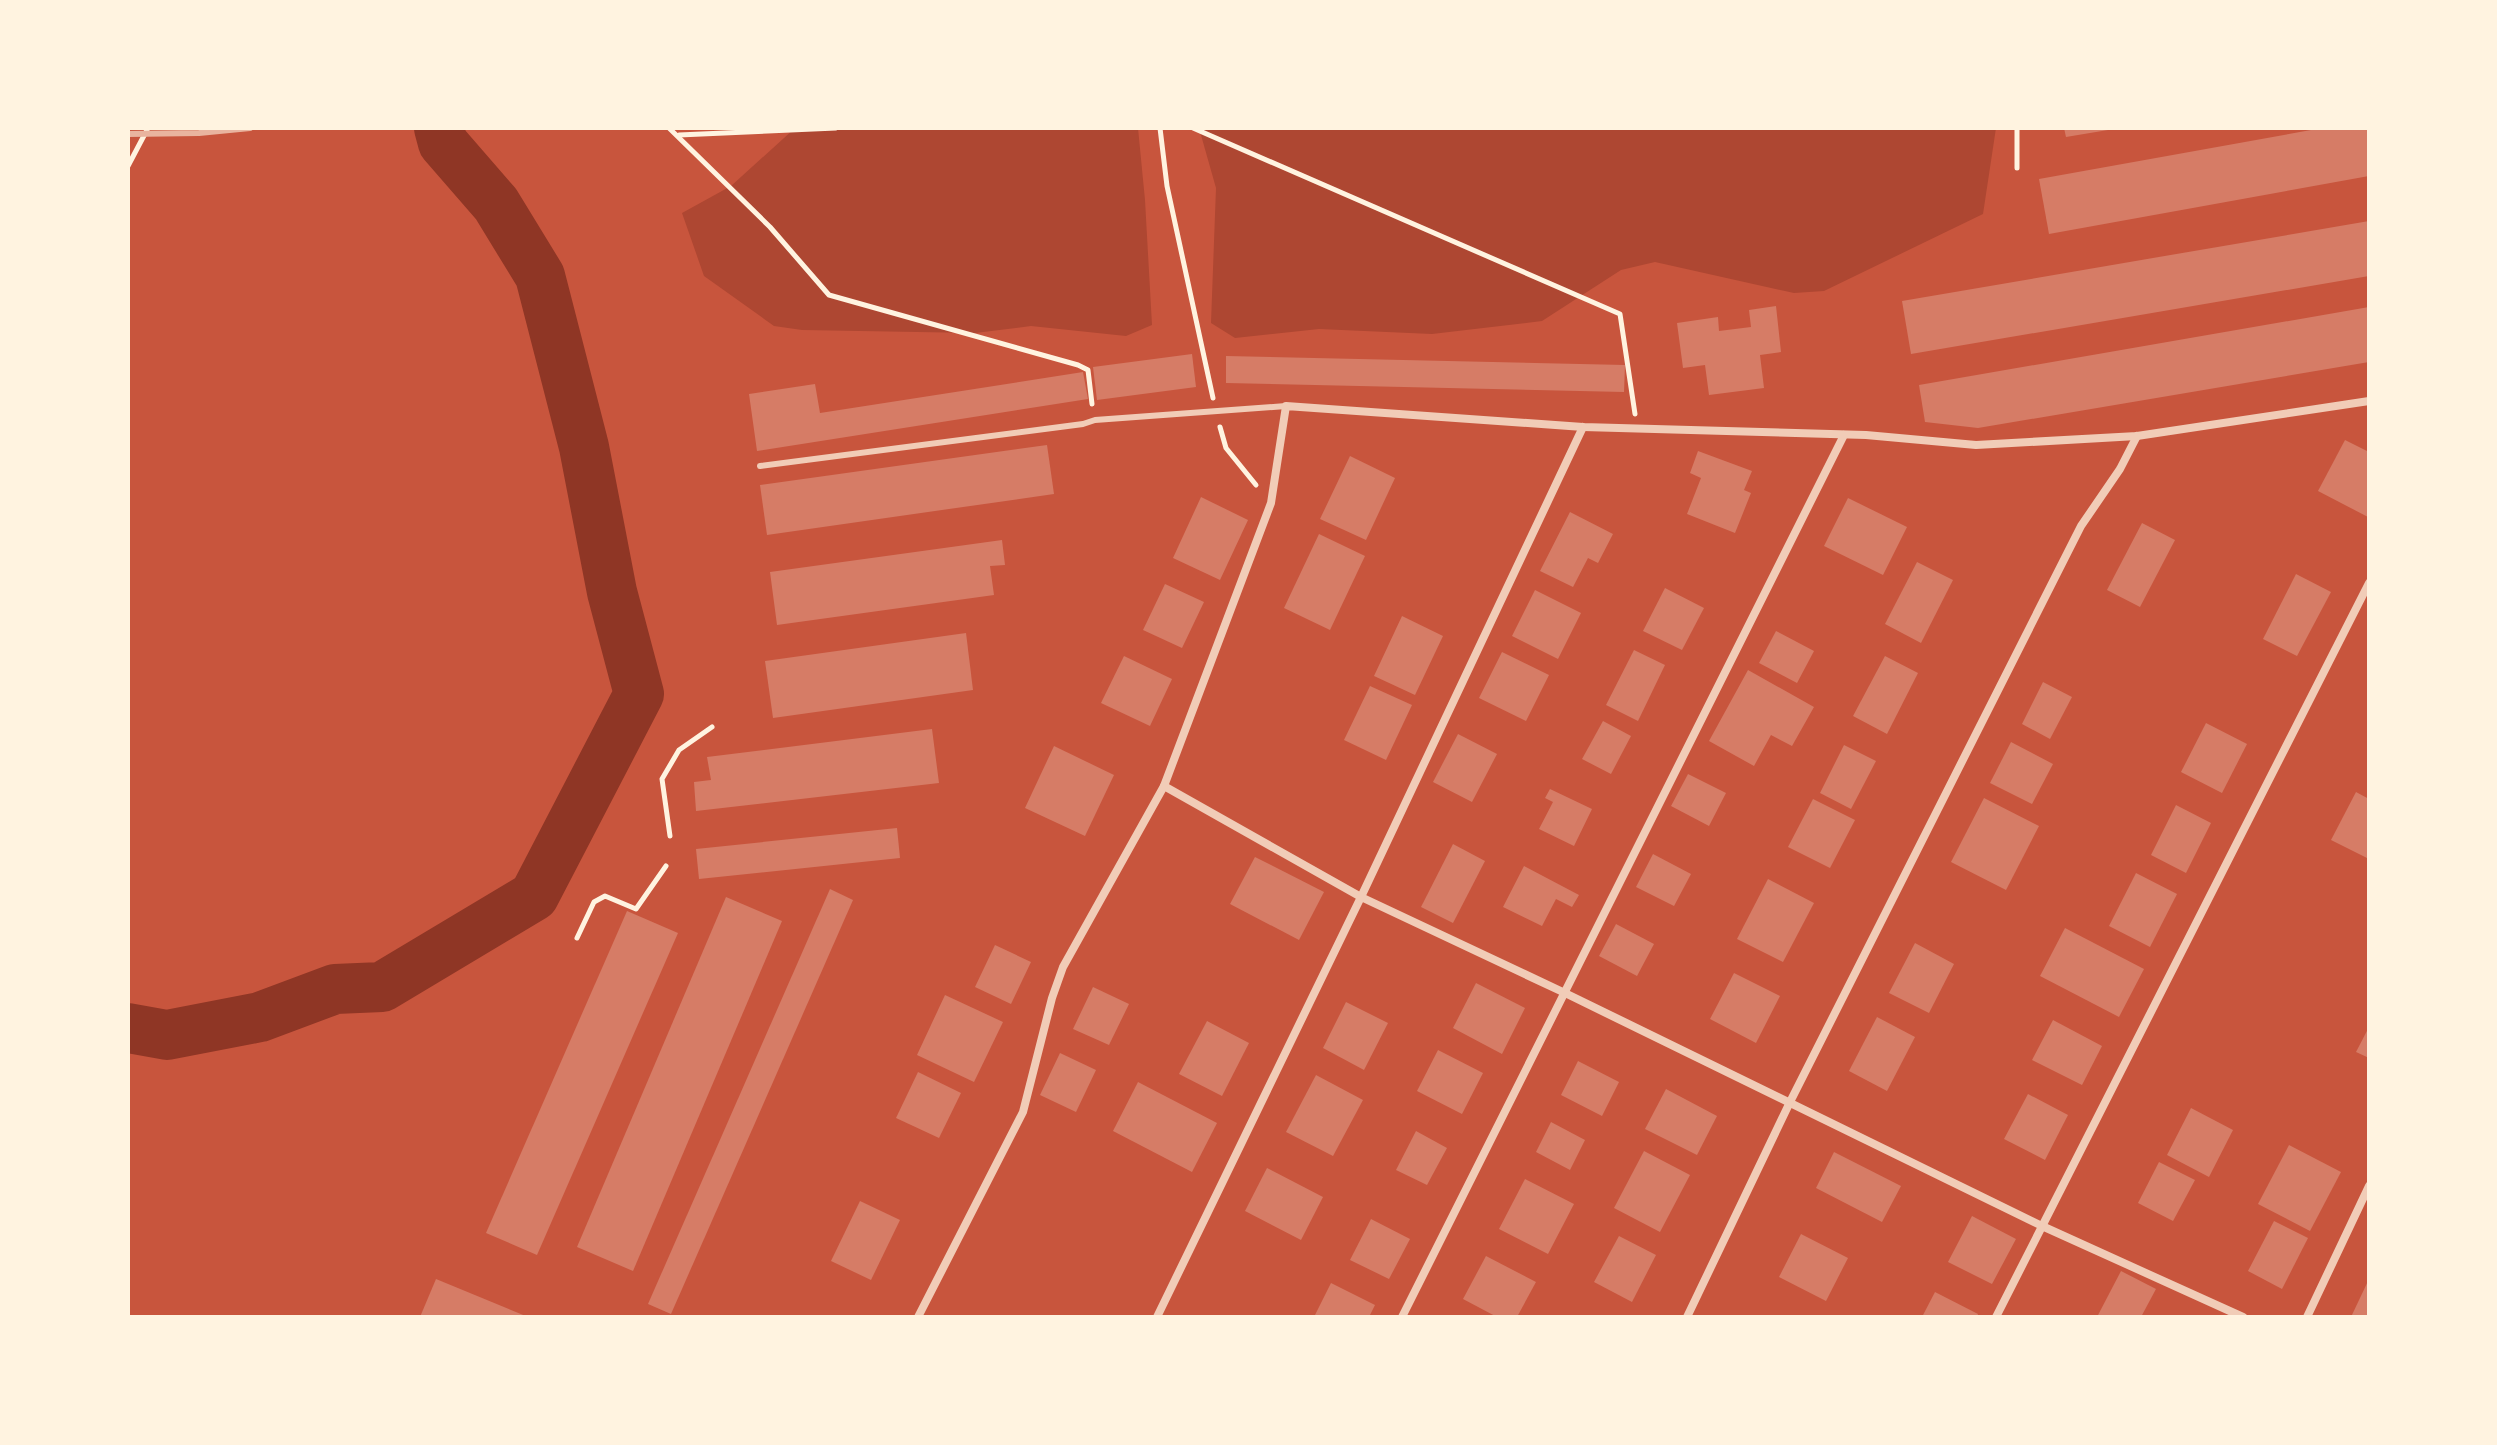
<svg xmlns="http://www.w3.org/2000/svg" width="2497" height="1445" font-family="'Work Sans',sans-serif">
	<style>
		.green { fill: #ae4732 }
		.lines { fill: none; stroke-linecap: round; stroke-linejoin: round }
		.river { stroke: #8f3625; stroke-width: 50 }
		.building { fill: #d67c66 }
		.path { stroke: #fff3e0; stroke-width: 5 }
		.service { stroke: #f1ccb7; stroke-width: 6 }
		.minor { stroke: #f1ccb7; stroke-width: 8 }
		.rail { stroke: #e9b49f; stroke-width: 6 }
	</style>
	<rect width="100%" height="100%" fill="#c8553d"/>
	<g class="green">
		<path d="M795,128h343l7,72 7,125 -26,11 -95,-10 -56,7 -173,-3 -28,-4 -70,-50 -22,-63 49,-27z"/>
		<path d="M1199,128h797l-13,86 -159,77 -30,2 -139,-31 -34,8 -79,51 -110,13 -113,-5 -84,9 -24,-15 5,-135z"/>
	</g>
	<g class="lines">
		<path class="river" d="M128,1028l39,7 93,-18 75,-28 47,-2 152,-91 105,-202 -27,-102 -28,-145 -44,-171 -44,-72 -53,-61 -4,-15"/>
	</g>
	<g class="building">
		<path d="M2064,128h44v2l-42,7z"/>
		<path d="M2322,128h47v48l-320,58 -10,-55z"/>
		<path d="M2369,221v55l-458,78 -9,-53z"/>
		<path d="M1776,306l5,46 -21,3 4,33 -55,7 -4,-30 -22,3 -6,-45 41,-6 1,14 32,-4 -2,-17z"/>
		<path d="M2369,307v55l-391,66 -53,-6 -6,-37z"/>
		<path d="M1192,354l4,33 -99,13 -4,-33z"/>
		<path d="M1226,356l399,9 -1,27 -398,-9z"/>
		<path d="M1083,372l5,27 -331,52 -8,-57 66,-10 5,29z"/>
		<path d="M2345,440l24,12 -1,65 -50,-26z"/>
		<path d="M1047,445l7,49 -287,41 -7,-50z"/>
		<path d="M1698,451l54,20 -8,19 7,3 -16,40 -48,-19 14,-36 -11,-5z"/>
		<path d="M1350,456l45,22 -29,62 -46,-21z"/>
		<path d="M1201,497l47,23 -28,60 -47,-22z"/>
		<path d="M1848,498l59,29 -24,48 -59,-29z"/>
		<path d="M1570,512l43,22 -15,29 -10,-5 -15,29 -33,-16z"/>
		<path d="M2142,523l33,17 -35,67 -33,-17z"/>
		<path d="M1319,534l46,22 -35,74 -46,-22z"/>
		<path d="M1002,540l3,25 -15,1 4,29 -217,30 -7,-53z"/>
		<path d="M1917,562l36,18 -32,63 -36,-19z"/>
		<path d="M2296,574l35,18 -34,64 -34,-17z"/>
		<path d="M1165,584l39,18 -22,46 -39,-18z"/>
		<path d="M1665,588l39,20 -22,42 -39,-19z"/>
		<path d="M1535,590l46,23 -23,46 -46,-23z"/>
		<path d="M1402,616l41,20 -28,59 -41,-19z"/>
		<path d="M1776,631l38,20 -17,32 -38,-20z"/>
		<path d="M966,633l7,57 -200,28 -8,-57z"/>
		<path d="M1634,650l31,15 -27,56 -32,-16z"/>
		<path d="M1502,652l47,23 -23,46 -47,-23z"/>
		<path d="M1124,656l48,23 -22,47 -49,-23z"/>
		<path d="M1885,656l33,17 -31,61 -34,-18z"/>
		<path d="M1748,670l66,37 -22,39 -21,-11 -17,31 -45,-25z"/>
		<path d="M2043,682l29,15 -22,42 -28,-15z"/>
		<path d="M1370,686l42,19 -26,55 -42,-20z"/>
		<path d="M1603,721l28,15 -20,38 -29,-15z"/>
		<path d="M2206,723l41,21 -25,49 -41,-21z"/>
		<path d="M932,729l7,54 -243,28 -2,-29 17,-2 -4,-23z"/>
		<path d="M1458,734l39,20 -25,48 -39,-20z"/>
		<path d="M2011,742l42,22 -21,40 -42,-21z"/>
		<path d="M1844,745l32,16 -25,48 -31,-16z"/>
		<path d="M1054,746l60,29 -29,61 -60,-28z"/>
		<path d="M1688,774l38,19 -17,33 -38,-20z"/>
		<path d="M1550,789l42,20 -18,37 -35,-17 14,-27 -8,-4z"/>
		<path d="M2356,792l13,7v60l-38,-19z"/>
		<path d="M1984,798l55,28 -33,64 -55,-28z"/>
		<path d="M1813,799l42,21 -25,48 -42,-21z"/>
		<path d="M2176,805l35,18 -25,50 -35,-18z"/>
		<path d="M897,828l3,30 -201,21 -3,-30z"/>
		<path d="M1453,844l32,17 -32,62 -32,-16z"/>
		<path d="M1653,854l38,20 -17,32 -38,-19z"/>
		<path d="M1255,857l69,35 -25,48 -69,-36z"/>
		<path d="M1524,866l55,29 -7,12 -16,-8 -14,27 -39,-19z"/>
		<path d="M2136,873l41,21 -27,53 -41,-21z"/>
		<path d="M1768,879l46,24 -31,59 -46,-23z"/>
		<path d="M830,889l23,11 -182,414 -23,-10z"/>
		<path d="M726,897l56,24 -149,350 -56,-24z"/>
		<path d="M627,911l51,22 -141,322 -51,-22z"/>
		<path d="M1616,924l38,20 -17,32 -38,-20z"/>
		<path d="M2065,928l79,41 -25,48 -79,-41z"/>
		<path d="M1915,943l39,21 -25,49 -40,-20z"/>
		<path d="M995,945l36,17 -20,42 -36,-17z"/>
		<path d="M1734,973l46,23 -24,47 -46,-24z"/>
		<path d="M1476,983l49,25 -23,46 -49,-26z"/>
		<path d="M1093,987l36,17 -20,41 -36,-16z"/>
		<path d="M945,995l58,27 -29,60 -57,-27z"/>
		<path d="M1346,1002l42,21 -24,47 -41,-22z"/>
		<path d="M1877,1017l38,20 -28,54 -38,-20z"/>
		<path d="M2053,1020l49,26 -20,39 -50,-25z"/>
		<path d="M1207,1021l42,22 -27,53 -43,-22z"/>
		<path d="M2369,1027v31l-13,-6z"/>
		<path d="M1438,1050l45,23 -21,41 -45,-23z"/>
		<path d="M1060,1053l36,17 -20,42 -36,-17z"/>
		<path d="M1578,1061l41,21 -17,34 -41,-21z"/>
		<path d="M918,1072l43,21 -22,45 -43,-20z"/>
		<path d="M1316,1075l47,25 -30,56 -47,-24z"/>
		<path d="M1138,1082l79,41 -25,49 -79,-41z"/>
		<path d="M1666,1089l51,27 -20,39 -52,-26z"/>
		<path d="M2028,1094l40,21 -23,45 -41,-21z"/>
		<path d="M2191,1108l42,22 -24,47 -42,-22z"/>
		<path d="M1551,1122l34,18 -15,30 -34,-18z"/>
		<path d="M1416,1131l31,17 -20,37 -31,-15z"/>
		<path d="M2289,1145l52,27 -31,59 -52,-27z"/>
		<path d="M1644,1151l46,24 -30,57 -46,-24z"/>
		<path d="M1834,1152l67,34 -19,36 -66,-34z"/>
		<path d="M2159,1162l36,18 -22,41 -35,-18z"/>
		<path d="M1267,1168l56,29 -22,43 -56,-29z"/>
		<path d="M1525,1179l49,25 -26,50 -49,-25z"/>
		<path d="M860,1201l40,19 -29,60 -40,-19z"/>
		<path d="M1972,1216l44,23 -24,45 -44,-22z"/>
		<path d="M1371,1219l39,20 -21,40 -39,-19z"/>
		<path d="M2274,1221l34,17 -26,51 -34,-18z"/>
		<path d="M1801,1234l47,24 -22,43 -47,-24z"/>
		<path d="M1619,1236l37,19 -24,47 -38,-20z"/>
		<path d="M1486,1256l50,26 -19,35h-20l-34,-18z"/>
		<path d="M2121,1271l35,18 -15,28h-44z"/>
		<path d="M436,1279l92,38h-108z"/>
		<path d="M2369,1279v38h-18z"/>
		<path d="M1331,1283l44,22 -6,12h-55z"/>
		<path d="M1935,1292l43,22 -1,3h-55z"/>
	</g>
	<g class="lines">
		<g class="path">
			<path d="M669,128l101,99 59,68 249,70 10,5 4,34"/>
			<path d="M1160,128l7,58 46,212"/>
			<path d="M1193,128l427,186 15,100"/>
			<path d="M679,135l157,-7"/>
			<path d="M128,166l20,-38"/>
			<path d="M2017,168v-40"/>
			<path d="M1220,427l6,21 30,37"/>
			<path d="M670,836l-8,-57 17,-29 33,-23"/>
			<path d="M577,938l17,-36 11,-6 31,13 30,-43"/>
		</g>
		<path class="service" d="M760,466l323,-42 12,-4 191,-14"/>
		<g class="minor">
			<path d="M918,1317l105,-205 29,-114 11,-31 101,-181"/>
			<path d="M1157,1317l204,-420 222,-470"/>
			<path d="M1402,1317l442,-882"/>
			<path d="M1687,1317l103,-215 291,-576 39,-57 17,-33"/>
			<path d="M1996,1317l373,-734"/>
			<path d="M2243,1317l-201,-91 -477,-233 -204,-96 -197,-111 107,-283 15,-97 297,21 283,8 110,10 161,-9 232,-35"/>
			<path d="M2307,1317l62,-131"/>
		</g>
		<path class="rail" d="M128,134l71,-1 51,-5"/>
	</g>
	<rect width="2497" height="1445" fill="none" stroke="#fff3e0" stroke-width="260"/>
</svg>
